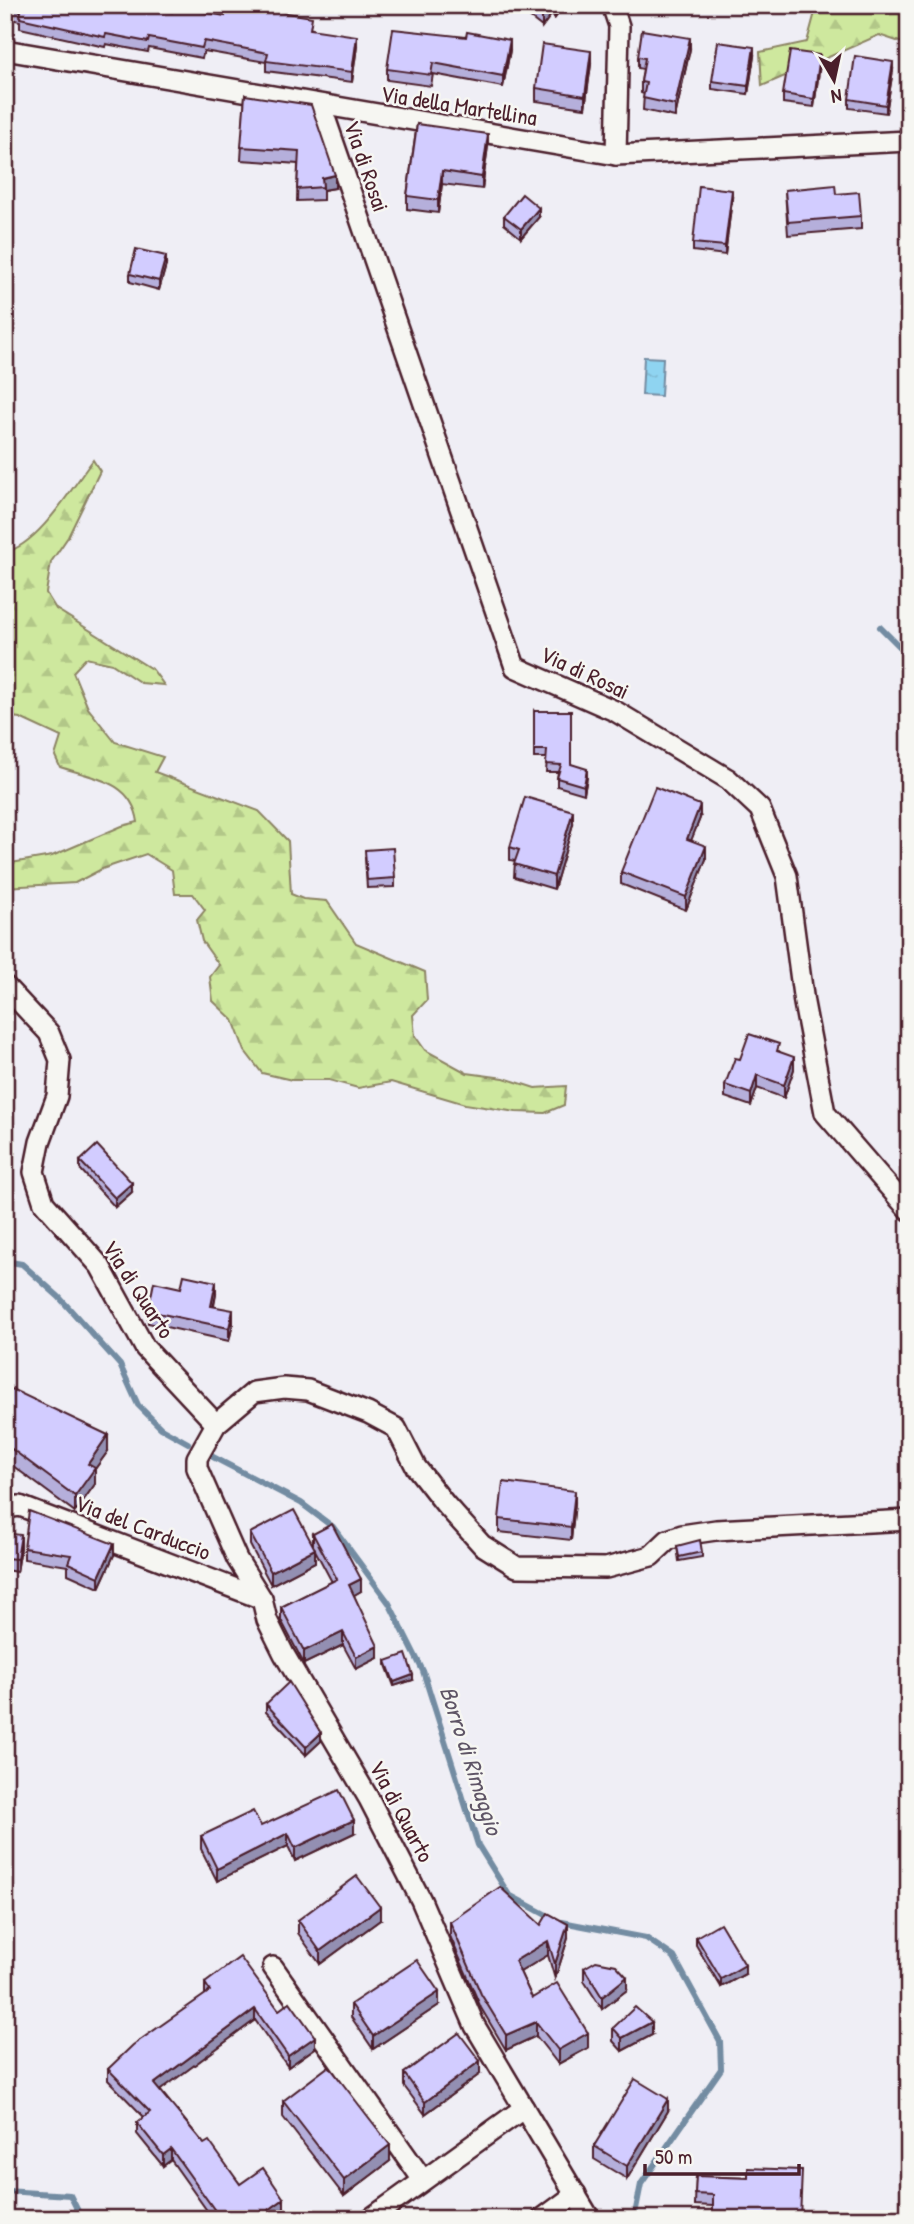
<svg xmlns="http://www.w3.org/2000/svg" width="914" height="2224" font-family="'Patrick Hand',sans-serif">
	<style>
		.forest { fill: url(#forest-firs); stroke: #8c8464; stroke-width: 2 }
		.water { fill: url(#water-ripples); stroke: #738ca2; stroke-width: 2 }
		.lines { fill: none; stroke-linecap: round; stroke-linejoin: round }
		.stream { stroke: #738ca2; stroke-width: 6 }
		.minor-casing { stroke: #4a1f2b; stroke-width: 24 }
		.minor { stroke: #f6f6f2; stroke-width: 19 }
		.wall { fill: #b5afdb; stroke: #4a1f2b; stroke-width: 2 }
		.shaded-wall { fill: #938fb2; stroke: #4a1f2b; stroke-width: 2 }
		.building { fill: #d2ccff; stroke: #4a1f2b; stroke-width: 2 }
		.labels { text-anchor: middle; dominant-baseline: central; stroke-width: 5; stroke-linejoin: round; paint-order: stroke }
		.street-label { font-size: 23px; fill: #4a1f2b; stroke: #f6f6f2 }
		.water-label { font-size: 24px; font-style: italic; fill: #5f5566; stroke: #f6f6f2 }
	</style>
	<defs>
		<pattern id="forest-firs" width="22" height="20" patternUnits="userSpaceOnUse" patternTransform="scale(1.75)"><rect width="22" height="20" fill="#cee89e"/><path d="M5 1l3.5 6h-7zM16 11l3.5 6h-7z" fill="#b2c788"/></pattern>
		<pattern id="water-ripples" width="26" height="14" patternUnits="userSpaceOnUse" patternTransform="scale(1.75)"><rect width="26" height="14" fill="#8fd4f1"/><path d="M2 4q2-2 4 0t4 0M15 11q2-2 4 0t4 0" fill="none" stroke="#7db6cf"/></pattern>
	</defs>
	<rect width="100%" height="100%" fill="#efeef5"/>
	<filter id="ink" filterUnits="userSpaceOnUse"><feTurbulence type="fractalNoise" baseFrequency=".0143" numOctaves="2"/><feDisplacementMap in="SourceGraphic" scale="14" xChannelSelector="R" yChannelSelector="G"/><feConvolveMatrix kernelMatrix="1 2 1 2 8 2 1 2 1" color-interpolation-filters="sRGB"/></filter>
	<g filter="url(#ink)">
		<g class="forest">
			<path d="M817,5h92v40l-30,-10 -117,51 -2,-34 47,-10z"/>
			<path d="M93,460l7,11 -32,66 -17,25 -5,31 10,16 97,61 11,15 -23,-2 -29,-19 -26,-6 -13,14 15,36 27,34 48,15 -8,15 104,39 29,30 3,53 12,5 24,2 29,42 69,29 2,28 -14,15 2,21 10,14 42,23 37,5 31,10 31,-2 -2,19 -19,8 -29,-1 -51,-8 -74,-22 -33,6 -29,-8h-37l-30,-7 -17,-22 -12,-31 -20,-19 -3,-24 9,-12 -17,-24 -5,-21 8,-10 -12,-16h-18l-3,-24 -26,-16 -44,15 -27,14 -70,4v-23l47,-8 70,-30 16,-4c-6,-41 -44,-44 -78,-55l-5,-11 6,-19 -41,-19 -15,-2v-164c33,-6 68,-66 88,-92z"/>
		</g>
		<path class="water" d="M644,357l19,1 -2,38 -19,-1z"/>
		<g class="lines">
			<g class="stream">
				<path d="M880,627l29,29"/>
				<path d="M5,1261l17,3 37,33 61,68 18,40 23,23 27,15"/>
				<path d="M213,1457l88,46 32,24 56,76 34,68 55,174 31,50 43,23"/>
				<path d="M562,1922l84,16 28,19 46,84 1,28 -80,115 -7,35"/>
				<path d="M5,2191l65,4 12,24"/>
			</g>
			<g class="minor-casing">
				<g id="minor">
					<path d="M612,5l7,21 -3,129"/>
					<path d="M5,50l611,105 293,-14"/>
					<path d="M321,106l194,561 100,44 113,68 32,30 27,67 17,127 21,110 84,97"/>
					<path d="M5,986l44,47 11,27 -3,36 -17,46 -6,30 10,31 56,63 45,82 71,76"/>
					<path d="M5,1508l15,-2 242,93"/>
					<path d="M273,1967l150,213"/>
					<path d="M370,2219l154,-111"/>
					<path d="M542,2219l34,-25"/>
					<path d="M590,2219l-115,-193 -54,-126 -52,-101 -85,-145 -17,-34 -5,-21 -25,-40 -40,-91v-10l19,-34 38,-32 30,-4 24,2 60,23 28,15 20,39 29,37 37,41 35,22 89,1 45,-12 17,-16 14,-5 34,-5 193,-10"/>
				</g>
			</g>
			<use href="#minor" class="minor"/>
		</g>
		<g class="wall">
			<path d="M5,5l220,11 32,-8 100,38 -5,36 -86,-11v-9l-62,-11 -2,7 -53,-10 -1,4 -42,-8 -1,3 -85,-19v-7l-15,-3z"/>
			<path d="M514,5h51l-10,13 -4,-3 -9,12z"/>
			<path d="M466,37l44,13 -7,37 -70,-13 -2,12 -44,-6v-11z"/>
			<path d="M690,49l-15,68 -32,-7 1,-16 -3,-1v-11l2,-13 -5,-1v-11z"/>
			<path d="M754,56l-6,38 -36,-5v-8z"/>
			<path d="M591,64l-6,44 -49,-7v-13z"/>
			<path d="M820,64l-6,43 -31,-4v-9z"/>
			<path d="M893,70l-7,43 -37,-5v-9z"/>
			<path d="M245,95l90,93 -12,2v10l-26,1 1,-37 -57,-4z"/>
			<path d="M417,124l71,22 -6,43 -40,-5 -4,29 -31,-4v-13z"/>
			<path d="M785,190l51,4 25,22v13l-73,6z"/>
			<path d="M732,199l-7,56 -32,-4v-8z"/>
			<path d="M504,216l35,1 -18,21 -17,-14z"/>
			<path d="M166,265l-7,25 -29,-8v-8z"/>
			<path d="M534,711l37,53 16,13 -3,17 -27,-8v-8l1,-6h-12l1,-14h-13z"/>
			<path d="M700,818l-9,22 15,19 -20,51 -65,-26v-12z"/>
			<path d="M573,824l-19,65 -40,-12 1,-16 -5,-1v-13z"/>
			<path d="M365,858l30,20v9l-28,1z"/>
			<path d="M779,1051l15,18 -10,29 -27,-10 -6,18 -26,-9v-12l15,-26z"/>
			<path d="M80,1161l52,31 -17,15 -35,-38z"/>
			<path d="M216,1294l-2,12 19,17 -4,18 -81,-18v-12z"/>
			<path d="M5,1385l2,2 101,64 -13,18v15l-20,28 -70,-52z"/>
			<path d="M575,1503l-4,37 -72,-8v-13z"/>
			<path d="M5,1533l16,14 -4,25 -12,-2z"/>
			<path d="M250,1533l63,13v-12l48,57 -7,4 24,63 -22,11 -13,-24 -39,19 -23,-44v-13l51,-25 -17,-32v12l-44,23 -21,-40z"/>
			<path d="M677,1546l25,6v5l-23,4z"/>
			<path d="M24,1548l90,7 -15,33 -31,-14v-8l-44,-7z"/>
			<path d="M386,1661l27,19 -19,6 -8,-21z"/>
			<path d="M266,1704l55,37 -15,14 -40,-43z"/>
			<path d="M261,1826l93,7 -59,28 -7,-15 -71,35 -16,-32v-13z"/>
			<path d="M298,1920h82l-60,44 -22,-31z"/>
			<path d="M450,1922l91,3 27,13 -13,41 -7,-24 -28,17 12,26 56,50 -30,16 -22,-28 -30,14 -25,-42 -31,-72z"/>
			<path d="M696,1937l49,37 -24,13 -25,-42z"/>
			<path d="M584,1968l43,22 -25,19 -18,-28z"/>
			<path d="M205,1983l74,27 36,38 -27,19 -33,-47 -95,70 44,54 36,40 44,26 -12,9h-59l-42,-59 -8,6 -26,-32v-11l7,-6 -36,-37v-11l97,-74z"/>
			<path d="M351,2004l88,1 -66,44 -22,-32z"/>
			<path d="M613,2028l39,7 -30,16 -9,-10z"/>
			<path d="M404,2073l76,1 -55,40 -21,-28z"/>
			<path d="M283,2101l107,60 -46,35 -61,-79z"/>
			<path d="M668,2111l-41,68 -33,-20v-13z"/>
			<path d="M802,2170l-89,36 -18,-1 1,-29 52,2z"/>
		</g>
		<g class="shaded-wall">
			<path d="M549,5h2v10l-9,12v-13z"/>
			<path d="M555,5h10l-10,13z"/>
			<path d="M357,36v10l-5,36v-10z"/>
			<path d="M690,38v11l-15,68v-12z"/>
			<path d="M510,40v10l-7,37v-11z"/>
			<path d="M754,47v9l-6,38v-8z"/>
			<path d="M591,51v13l-6,44v-12z"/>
			<path d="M820,55v9l-6,43v-8z"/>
			<path d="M893,62v8l-7,43v-8z"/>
			<path d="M488,134v12l-6,43v-12z"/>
			<path d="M442,171v13l-4,29v-13z"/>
			<path d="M335,175v13l-12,2 -1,-12z"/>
			<path d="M732,190v9l-7,56v-9z"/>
			<path d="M539,208v9l-18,21v-9z"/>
			<path d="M166,256v9l-7,25v-9z"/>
			<path d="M587,769v8l-3,17v-8z"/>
			<path d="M700,805v13l-13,33v-12z"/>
			<path d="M573,811v13l-19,65v-13z"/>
			<path d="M706,846v13l-20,51v-13z"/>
			<path d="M794,1057v12l-10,29v-13z"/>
			<path d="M757,1075v13l-6,18v-12z"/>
			<path d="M132,1183v9l-17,15v-9z"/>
			<path d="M216,1282v12l-5,24v-12z"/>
			<path d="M233,1310v13l-4,18v-13z"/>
			<path d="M108,1435v16l-13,18v15l-20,28v-16l13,-32z"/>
			<path d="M575,1491v12l-4,37v-13z"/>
			<path d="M21,1535v12l-4,25v-13z"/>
			<path d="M114,1544v11l-15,33v-11z"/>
			<path d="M315,1549v13l-44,23v-13z"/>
			<path d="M361,1579v12l-12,7v-13z"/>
			<path d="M343,1632v13l-39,19v-13z"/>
			<path d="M378,1646v12l-22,11v-12z"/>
			<path d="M413,1675v5l-19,6v-4z"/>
			<path d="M321,1733v8l-15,14v-8z"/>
			<path d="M354,1820v13l-59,28v-13z"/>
			<path d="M288,1833v13l-71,35v-12z"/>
			<path d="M380,1907v13l-60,44v-13z"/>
			<path d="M568,1924v14l-13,41v-15z"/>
			<path d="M548,1941v14l-33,20v-14z"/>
			<path d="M745,1965v9l-24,13v-8z"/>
			<path d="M627,1977v13l-25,19v-12z"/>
			<path d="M439,1992v13l-66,44v-13z"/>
			<path d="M255,2009v11l-101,75v-11z"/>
			<path d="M536,2022v14l-30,14v-15z"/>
			<path d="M652,2022v13l-30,16v-13z"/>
			<path d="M588,2033v15l-30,16v-14z"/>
			<path d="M315,2037v11l-27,19v-11z"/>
			<path d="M480,2061v13l-55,40v-12z"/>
			<path d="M668,2099v12l-41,68v-13z"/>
			<path d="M390,2145v16l-46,35v-16z"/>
			<path d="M171,2149v11l-8,6v-11z"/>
			<path d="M284,2199v11l-12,9h-16z"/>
		</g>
		<g class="building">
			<path d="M5,5h129l38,7 1,-6 52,10 2,-11h30l-1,3 56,9 -2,12 47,7 -5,36 -86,-11 2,-8 -64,-12 -2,7 -53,-10 -1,4 -42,-8 -1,3 -85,-19 1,-7 -16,-3z"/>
			<path d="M531,5h18l-7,9z"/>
			<path d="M393,29l73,8 1,-5 43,8 -7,36 -70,-13 -2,12 -44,-6z"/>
			<path d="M642,30l48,8 -15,67 -32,-7 3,-15 -5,-1 4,-24 -7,-1z"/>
			<path d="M718,42l36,5 -6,39 -36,-5z"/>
			<path d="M542,44l49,7 -6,45 -49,-8z"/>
			<path d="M790,51l30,4 -6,44 -31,-5z"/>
			<path d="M855,56l38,6 -7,43 -37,-6z"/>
			<path d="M245,95l66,10 24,70 -13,3 1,9 -26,2 2,-38 -58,-4z"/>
			<path d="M417,124l71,10 -6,43 -40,-6 -4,29 -31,-4z"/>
			<path d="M835,185l1,9 23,-2 2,24 -73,6 -3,-32z"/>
			<path d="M699,186l33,4 -7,56 -32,-3z"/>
			<path d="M522,194l17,14 -18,21 -17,-13z"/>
			<path d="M136,249l30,7 -7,25 -29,-7z"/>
			<path d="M534,711h37v53l16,5 -3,17 -27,-8 4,-13 -15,-1 1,-14h-13z"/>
			<path d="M655,787l45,18 -13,34 19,7 -20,51 -65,-25z"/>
			<path d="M525,797l48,14 -19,65 -40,-12 5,-14 -9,-3z"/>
			<path d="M393,848l2,30 -28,2 -2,-30z"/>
			<path d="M749,1034l30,10 -2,7 17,6 -10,28 -27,-10 -6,19 -26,-9 10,-27 5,1z"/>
			<path d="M97,1145l35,38 -17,15 -35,-37z"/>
			<path d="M184,1275l32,7 -5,24 22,4 -4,18 -81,-17 6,-29 27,6z"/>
			<path d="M5,1385l2,2 101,48 -20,29 7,4 -20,28 -70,-52z"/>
			<path d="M503,1482l72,9 -4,36 -72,-8z"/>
			<path d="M294,1510l21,39 -44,23 -21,-39z"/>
			<path d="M29,1511l85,33 -15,33 -31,-14 3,-8 -47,-7z"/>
			<path d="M332,1524l29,55 -12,6 29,61 -22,11 -13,-25 -39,19 -23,-44 56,-28 -24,-45z"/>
			<path d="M5,1533l16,2 -4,24 -12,-1z"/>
			<path d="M700,1540l2,12 -23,5 -2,-11z"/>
			<path d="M406,1654l7,21 -19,7 -8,-21z"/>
			<path d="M289,1682l32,51 -15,14 -40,-43z"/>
			<path d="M339,1790l15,30 -59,28 -7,-15 -71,36 -16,-33 52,-25 8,15z"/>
			<path d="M357,1876l23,31 -60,44 -22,-31z"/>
			<path d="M500,1887l41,38 7,-12 20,11 -13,40 -7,-23 -33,20 17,37 25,-15 31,50 -30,17 -22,-28 -30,13 -25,-41 -31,-72z"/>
			<path d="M720,1923l25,42 -24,14 -25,-42z"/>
			<path d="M240,1957l39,53 11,-8 25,35 -27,19 -33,-47 -101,75 50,60 5,-3 31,43 23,-16 21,31 -28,20h-35l-50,-70 -8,6 -26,-32 13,-11 -42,-43 25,-24 77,-54 -5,-8z"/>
			<path d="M417,1960l22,32 -66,44 -22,-32z"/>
			<path d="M596,1961l20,4 11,12 -25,20 -18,-29z"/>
			<path d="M635,2007l17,15 -30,16 -9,-10z"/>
			<path d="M459,2033l21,28 -55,41 -21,-29z"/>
			<path d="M329,2066l61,79 -46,35 -61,-79z"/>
			<path d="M635,2079l33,20 -41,67 -33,-20z"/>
			<path d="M748,2168l54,2 -2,49h-87v-24l-18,-1 1,-18 52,2z"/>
		</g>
	</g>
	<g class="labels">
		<g class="street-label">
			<text transform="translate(459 105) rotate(9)">Via della Martellina</text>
			<text transform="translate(367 166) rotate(71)">Via di Rosai</text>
			<text transform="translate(585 672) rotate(25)">Via di Rosai</text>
			<text transform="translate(139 1289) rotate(57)">Via di Quarto</text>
			<text transform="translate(143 1527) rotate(21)">Via del Carduccio</text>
			<text transform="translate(402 1811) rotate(62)">Via di Quarto</text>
		</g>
		<g class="water-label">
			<text transform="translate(472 1760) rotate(72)">Borro di Rimaggio</text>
		</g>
	</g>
	<rect width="914" height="2224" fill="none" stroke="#f6f6f2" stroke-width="28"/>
	<rect x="14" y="14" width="886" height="2196" fill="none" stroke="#4a1f2b" stroke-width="2.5" filter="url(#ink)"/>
	<g transform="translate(834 80) rotate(171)" stroke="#f6f6f2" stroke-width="5" paint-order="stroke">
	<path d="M0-5L12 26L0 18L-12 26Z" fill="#4a1f2b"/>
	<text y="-10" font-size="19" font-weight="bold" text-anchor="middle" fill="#4a1f2b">N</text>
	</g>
	<path d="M645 2164v10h154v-10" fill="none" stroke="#4a1f2b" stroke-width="3.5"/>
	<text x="655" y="2164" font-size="21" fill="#4a1f2b" stroke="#f6f6f2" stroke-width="5" paint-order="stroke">50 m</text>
</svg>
